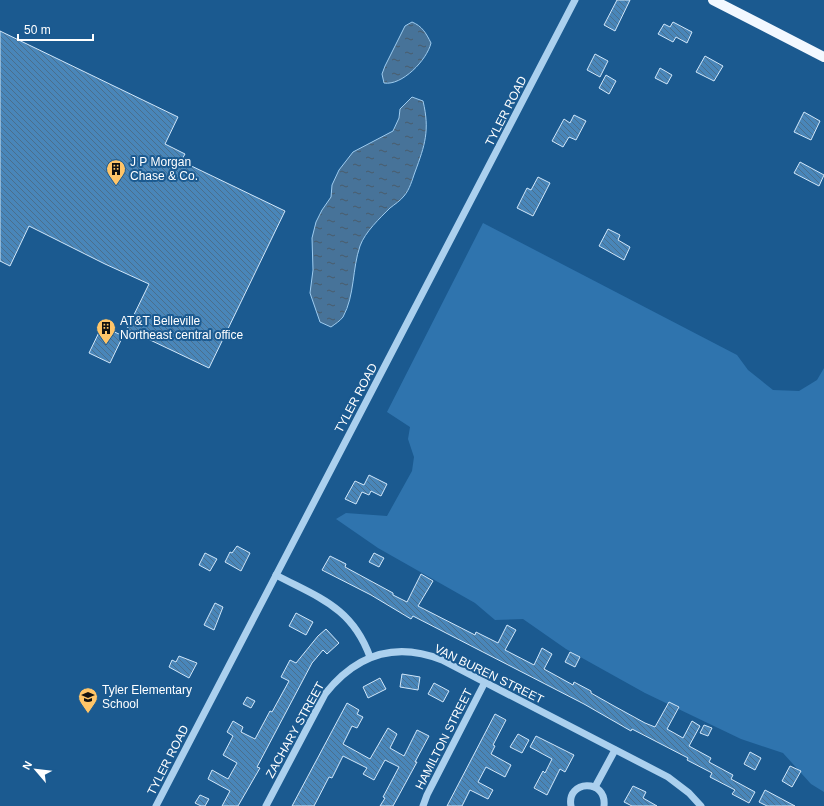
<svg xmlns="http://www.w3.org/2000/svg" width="824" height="806" font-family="Helvetica,sans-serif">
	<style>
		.green { fill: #2f74ae }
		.water { fill: url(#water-ripples); stroke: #9eccf0 }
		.building { fill: url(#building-back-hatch); stroke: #d1e7fa }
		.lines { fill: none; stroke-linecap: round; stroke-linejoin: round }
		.minor { stroke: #abd0ee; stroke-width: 7 }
		.major { stroke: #f2f8ff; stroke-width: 10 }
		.labels { text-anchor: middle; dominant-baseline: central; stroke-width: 4; stroke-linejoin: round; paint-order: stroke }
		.street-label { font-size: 12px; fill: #fff; stroke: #1b5a90 }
		.poi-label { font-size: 12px; fill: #fff; stroke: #1b5a90; text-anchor: start }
	</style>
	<defs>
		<pattern id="water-ripples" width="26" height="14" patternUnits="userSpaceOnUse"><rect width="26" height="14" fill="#477399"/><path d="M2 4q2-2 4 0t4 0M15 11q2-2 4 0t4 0" fill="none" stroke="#4a5c6b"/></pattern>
		<pattern id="building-back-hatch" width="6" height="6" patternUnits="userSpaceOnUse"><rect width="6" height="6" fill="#4986b9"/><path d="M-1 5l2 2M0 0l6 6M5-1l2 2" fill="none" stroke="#4a6f8d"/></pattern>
	</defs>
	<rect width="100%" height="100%" fill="#1b5a90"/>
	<path class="green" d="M483,223l254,132 11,15 25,20 26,1 18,-11 7,-12v424l-13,-8 -28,-31 -42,-14 -96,-46 -79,-44 -43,-30 -28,1 -20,-17 -97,-55 -42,-29 10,-6 41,3 25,-45 2,-14 -6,-18 2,-12 -23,-15z"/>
	<g class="water">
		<path d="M412,22c10,4 14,11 19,21 -4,17 -29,43 -47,40l-2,-9 3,-8 20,-40z"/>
		<path d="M412,97l11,4c7,29 2,44 -8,71 -3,8 -5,17 -11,24 -4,5 -9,8 -14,12 -10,10 -25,24 -30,38 -8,23 -5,49 -17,71 -3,4 -8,7 -12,10l-11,-5 -10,-29 3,-23 -1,-32 4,-16 6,-12 9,-13 1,-12 7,-15 14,-18 40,-21 6,-13 1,-9z"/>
	</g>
	<g class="building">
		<path d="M617,0h13l-15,31 -11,-6z"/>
		<path d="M673,22l19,10 -5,11 -11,-6 -3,5 -15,-8 6,-10 6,3z"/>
		<path d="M0,31l178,86 -13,27 20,10 -4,7 104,50 -76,157 -82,-39 22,-45 -44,-20 -76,-38 -19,40 -10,-5z"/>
		<path d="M595,54l13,7 -8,16 -13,-7z"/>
		<path d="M705,56l18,10 -9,15 -18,-9z"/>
		<path d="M660,68l12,7 -5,9 -12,-6z"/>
		<path d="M606,75l10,6 -7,13 -10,-6z"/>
		<path d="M804,112l16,9 -9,19 -17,-8z"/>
		<path d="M574,115l12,6 -10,19 -7,-3 -6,10 -11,-6 12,-22 6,4z"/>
		<path d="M800,162l24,13 -5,11 -25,-13z"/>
		<path d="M538,177l12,6 -17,33 -16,-8 10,-20 4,2z"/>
		<path d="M608,229l12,6 -2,5 12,7 -6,13 -25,-14z"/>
		<path d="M102,326l21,10 -13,27 -21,-10z"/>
		<path d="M369,475l18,9 -6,12 -10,-5 -2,4 -7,-3 -6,12 -11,-5 10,-18 9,4z"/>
		<path d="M237,546l13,7 -9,18 -16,-9 5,-10 2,1z"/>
		<path d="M205,553l12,6 -7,12 -11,-6z"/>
		<path d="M374,553l10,5 -5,9 -10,-5z"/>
		<path d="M330,556l16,8 -1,3 48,26v2l14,7 14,-28 12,7 -15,25 57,29 1,-3 22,11 9,-18 9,5 -11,20 29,15 8,-17 10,6 -8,15 29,16 1,-3 17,9v2l23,13 31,17 10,4 14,-25 10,5 -12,22 16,9 9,-17 8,5 -11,20 22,12 -2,4 24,13 -2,4 24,13 -6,11 -17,-9 3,-4 -25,-13 2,-4 -25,-13 1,-2 -56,-29 -1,2 -47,-27 -171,-88 -2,3 -40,-24 -49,-25z"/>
		<path d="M215,603l8,4 -9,23 -10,-5z"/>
		<path d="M296,613l17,9 -7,13 -17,-9z"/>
		<path d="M326,629l13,14 -12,11 -4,-4 -11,13 -55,104 3,1 -22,38h-16l8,-15 -22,-12 4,-9 16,9 9,-16 -14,-8 10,-19 -6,-4 6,-11 10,6 -2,5 14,7 15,-28 2,1 17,-31 -8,-4 9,-17 6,3 22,-27z"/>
		<path d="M570,652l10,5 -5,10 -10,-5z"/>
		<path d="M179,656l18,7 -8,15 -20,-11 3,-7 4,2z"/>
		<path d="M402,674l18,3 -2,13 -18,-3z"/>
		<path d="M380,678l6,11 -18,9 -5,-11z"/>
		<path d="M434,683l15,8 -6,11 -15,-8z"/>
		<path d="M247,697l8,4 -4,7 -8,-4z"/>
		<path d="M347,703l12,7 -2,4 6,3 -6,11 -5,-2 -9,18 27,15 18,-31 9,6 -7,14 14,8 13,-26 12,6 -14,26h2l-24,44h-13l5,-8 -2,-1 16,-30 -14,-7 -11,20 -11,-6 4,-6 -24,-12 -11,22 -3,-1 -15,29h-22z"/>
		<path d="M495,714l11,6 -13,25 2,1 -4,8 20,11 -6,12 -19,-10 -8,15 15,8 -5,9 -18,-9 -8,16h-15z"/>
		<path d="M704,725l8,3 -4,8 -8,-3z"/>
		<path d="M518,734l11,6 -7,13 -12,-6z"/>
		<path d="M536,736l38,19 -9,17 -5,-3 -13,26 -13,-7 9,-17 2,2 7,-14 -22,-12z"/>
		<path d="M750,752l11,6 -6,12 -11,-6z"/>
		<path d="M790,766l11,5 -9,16 -10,-6z"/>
		<path d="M633,786l13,6 -3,6 14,8h-25l-8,-4z"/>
		<path d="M765,790l30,16h-28l-8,-4z"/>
		<path d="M200,795l9,4 -4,7h-4l-6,-3z"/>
	</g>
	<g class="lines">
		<g class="minor">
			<path d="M276,575c43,23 76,32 94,82"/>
			<path d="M595,787l20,-37"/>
			<path d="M156,806l419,-806"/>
			<path d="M266,806l59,-112c31,-39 69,-53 117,-34l226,117 21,16 12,13"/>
			<path d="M423,806l4,-11 58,-113"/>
			<path d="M571,806c-5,-26 36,-28 33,0"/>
		</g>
		<path class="major" d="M713,0l111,57"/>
	</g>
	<defs>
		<g id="building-pin" transform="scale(1)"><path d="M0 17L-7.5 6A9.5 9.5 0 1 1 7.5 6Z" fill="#ffc568" stroke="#1b5a90"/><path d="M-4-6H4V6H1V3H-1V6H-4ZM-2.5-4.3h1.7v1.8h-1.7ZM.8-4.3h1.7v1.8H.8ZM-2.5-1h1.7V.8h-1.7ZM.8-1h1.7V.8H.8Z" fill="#111"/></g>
		<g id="school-pin" transform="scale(1)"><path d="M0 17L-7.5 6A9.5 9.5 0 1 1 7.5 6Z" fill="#ffc568" stroke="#1b5a90"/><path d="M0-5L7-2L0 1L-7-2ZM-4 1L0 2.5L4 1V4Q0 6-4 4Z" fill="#111"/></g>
	</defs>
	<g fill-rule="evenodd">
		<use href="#building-pin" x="116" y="169"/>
		<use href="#building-pin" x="106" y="328"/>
		<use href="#school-pin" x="88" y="697"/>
	</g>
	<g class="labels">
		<g class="street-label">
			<text transform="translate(506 111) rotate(-63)">TYLER ROAD</text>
			<text transform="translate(356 398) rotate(-62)">TYLER ROAD</text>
			<text transform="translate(489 674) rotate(26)">VAN BUREN STREET</text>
			<text transform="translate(295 730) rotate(-61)">ZACHARY STREET</text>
			<text transform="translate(444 739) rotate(-63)">HAMILTON STREET</text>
			<text transform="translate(168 760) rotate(-63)">TYLER ROAD</text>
		</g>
		<g class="poi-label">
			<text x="130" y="162">J P Morgan<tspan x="130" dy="14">Chase &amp; Co.</tspan></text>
			<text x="120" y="321">AT&amp;T Belleville<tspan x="120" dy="14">Northeast central office</tspan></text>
			<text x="102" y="690">Tyler Elementary<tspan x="102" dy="14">School</tspan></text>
		</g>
	</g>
	<g transform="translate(36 770) rotate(298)" stroke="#1b5a90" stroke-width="3" paint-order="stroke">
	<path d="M0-3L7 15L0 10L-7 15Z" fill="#ffffff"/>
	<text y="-6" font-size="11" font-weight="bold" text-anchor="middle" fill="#ffffff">N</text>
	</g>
	<path d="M18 34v6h75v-6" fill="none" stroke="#ffffff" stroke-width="2"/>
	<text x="24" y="34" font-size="12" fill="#ffffff" stroke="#1b5a90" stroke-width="3" paint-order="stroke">50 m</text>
</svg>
